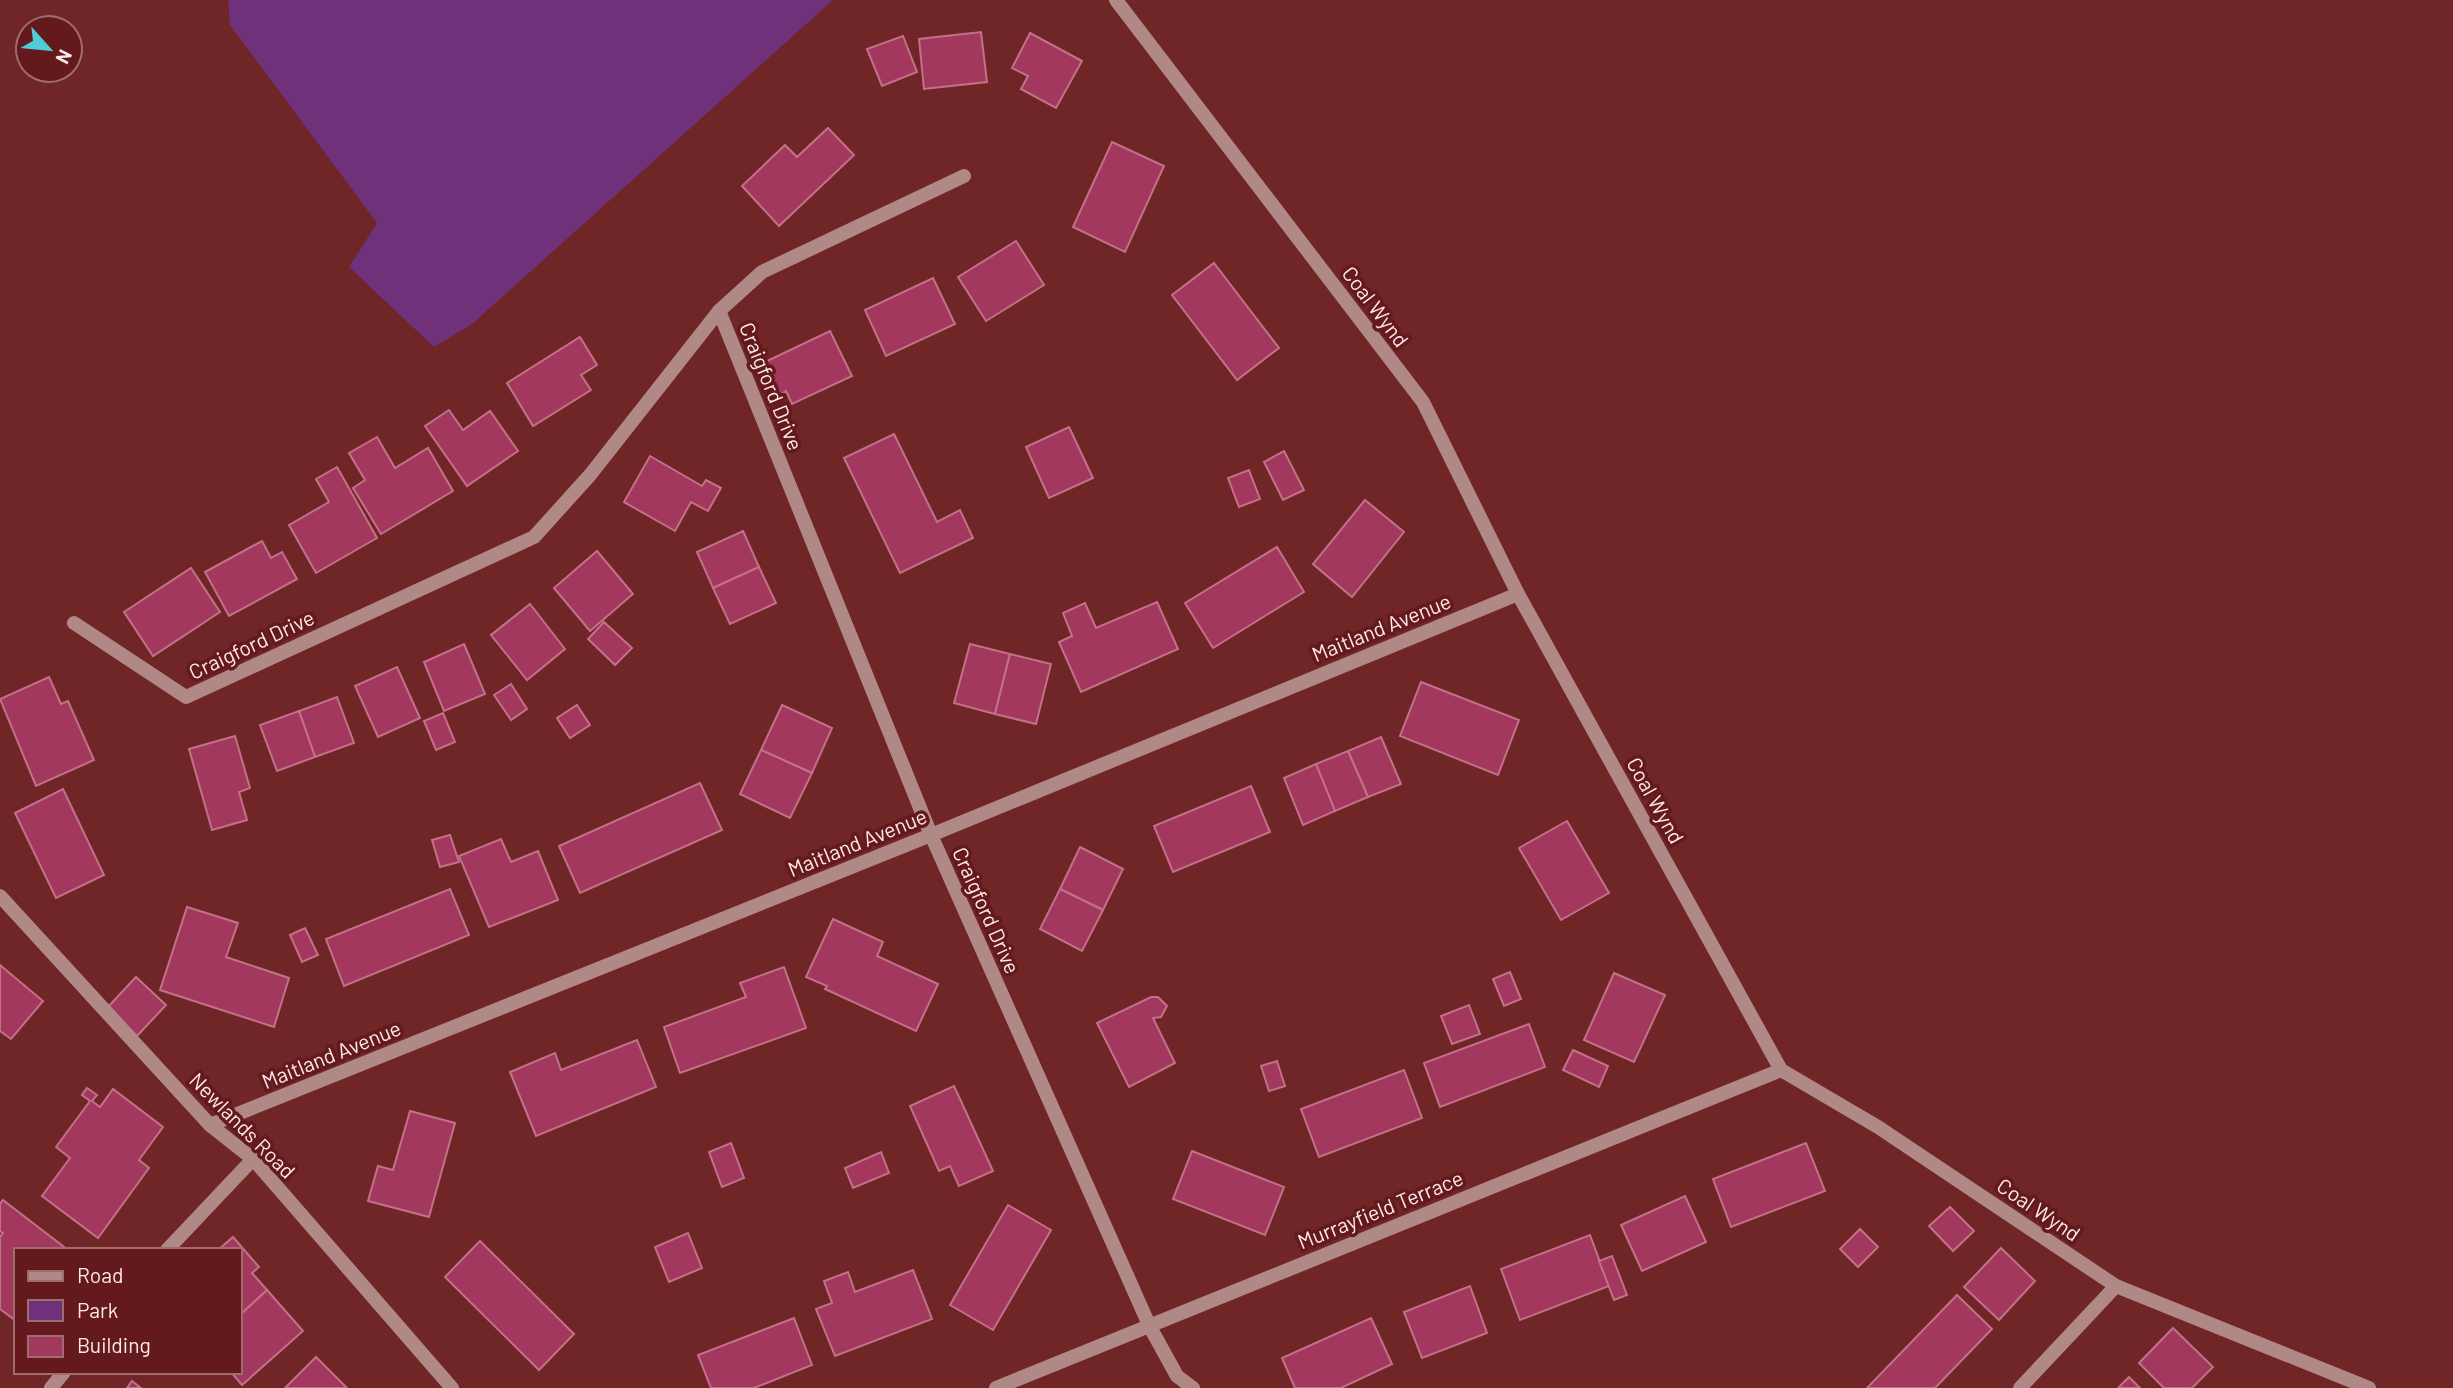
<svg xmlns="http://www.w3.org/2000/svg" width="2453" height="1388" font-family="Barlow,sans-serif">
	<style>
		.green { fill: #70317b }
		.building { fill: #a2385e; stroke: #c37188; stroke-width: 2 }
		.lines { fill: none; stroke-linecap: round; stroke-linejoin: round }
		.street { stroke: #b08987; stroke-width: 14 }
		.labels { text-anchor: middle; dominant-baseline: central; stroke-width: 7; stroke-linejoin: round; paint-order: stroke }
		.street-label { font-size: 21px; fill: #fde9e8; stroke: #64191d }
	</style>
	<rect width="100%" height="100%" fill="#702527"/>
	<path class="green" d="M228,0h605l-361,324 -38,23 -85,-80 28,-44 -147,-198z"/>
	<g class="building">
		<path d="M981,32l6,50 -63,7 -5,-50z"/>
		<path d="M1030,33l52,28 -26,47 -35,-19 7,-13 -16,-8z"/>
		<path d="M903,36l14,36 -35,14 -15,-37z"/>
		<path d="M828,128l26,27 -75,71 -37,-40 43,-41 12,12z"/>
		<path d="M1112,142l52,24 -39,86 -52,-25z"/>
		<path d="M1016,241l28,44 -58,36 -28,-44z"/>
		<path d="M1214,263l65,85 -42,32 -65,-85z"/>
		<path d="M933,278l22,46 -69,32 -21,-46z"/>
		<path d="M830,331l22,45 -60,28 -6,-13 -7,5 -16,-33z"/>
		<path d="M580,337l17,28 -16,10 10,15 -58,36 -26,-43z"/>
		<path d="M449,410l14,20 27,-19 28,40 -51,35 -42,-60z"/>
		<path d="M1069,427l24,51 -44,20 -23,-51z"/>
		<path d="M894,434l43,88 23,-12 13,28 -73,35 -56,-115z"/>
		<path d="M377,437l18,31 33,-20 25,43 -72,43 -28,-46 12,-8 -16,-27z"/>
		<path d="M1284,451l20,39 -21,10 -19,-38z"/>
		<path d="M650,456l52,30 4,-6 15,8 -13,23 -17,-9 -16,29 -51,-29z"/>
		<path d="M337,467l40,71 -61,35 -27,-48 40,-23 -13,-23z"/>
		<path d="M1249,470l11,29 -21,8 -11,-29z"/>
		<path d="M1365,500l39,32 -52,65 -39,-33z"/>
		<path d="M743,531l16,36 -46,21 -16,-36z"/>
		<path d="M262,541l9,17 11,-6 15,27 -68,37 -24,-44z"/>
		<path d="M1277,547l27,45 -91,56 -28,-45z"/>
		<path d="M597,551l36,43 -43,37 -36,-43z"/>
		<path d="M759,567l17,36 -46,21 -17,-36z"/>
		<path d="M191,568l29,44 -67,44 -29,-44z"/>
		<path d="M1157,602l21,47 -97,43 -22,-50 13,-6 -9,-23 22,-10 11,25z"/>
		<path d="M530,604l35,45 -38,31 -36,-45z"/>
		<path d="M604,622l28,26 -17,17 -27,-26z"/>
		<path d="M464,644l21,50 -41,17 -20,-49z"/>
		<path d="M970,644l40,10 -15,60 -41,-11z"/>
		<path d="M1010,654l41,10 -15,60 -41,-10z"/>
		<path d="M397,667l23,51 -42,19 -23,-51z"/>
		<path d="M49,677l12,27 7,-3 26,59 -58,26 -36,-87z"/>
		<path d="M1421,682l98,38 -21,55 -98,-39z"/>
		<path d="M511,684l16,25 -16,11 -17,-25z"/>
		<path d="M337,697l17,46 -39,14 -16,-46z"/>
		<path d="M577,705l13,20 -20,13 -13,-20z"/>
		<path d="M782,705l50,23 -20,45 -51,-23z"/>
		<path d="M299,711l16,46 -38,14 -17,-46z"/>
		<path d="M443,713l12,29 -19,8 -12,-29z"/>
		<path d="M235,736l15,52 -11,4 8,28 -35,10 -23,-81z"/>
		<path d="M1381,737l20,47 -33,13 -20,-46z"/>
		<path d="M761,750l51,23 -22,45 -50,-24z"/>
		<path d="M1348,751l20,46 -33,14 -19,-47z"/>
		<path d="M1316,764l19,47 -32,14 -19,-47z"/>
		<path d="M700,783l22,47 -142,63 -21,-47z"/>
		<path d="M1251,786l19,46 -97,40 -19,-46z"/>
		<path d="M63,789l41,86 -48,23 -41,-85z"/>
		<path d="M1567,821l42,72 -48,27 -42,-72z"/>
		<path d="M450,835l9,27 -19,5 -8,-27z"/>
		<path d="M501,839l10,23 27,-11 20,49 -69,27 -30,-71z"/>
		<path d="M1080,847l43,22 -20,41 -43,-21z"/>
		<path d="M450,889l19,46 -125,51 -18,-47z"/>
		<path d="M1060,889l43,21 -21,41 -42,-22z"/>
		<path d="M187,907l51,16 -12,34 63,21 -15,49 -114,-37z"/>
		<path d="M833,919l50,23 -6,14 61,28 -22,47 -91,-42 2,-3 -21,-9z"/>
		<path d="M305,928l13,27 -16,7 -12,-27z"/>
		<path d="M0,965l43,36 -32,38 -11,-8z"/>
		<path d="M784,967l22,61 -126,45 -16,-46 82,-30 -6,-14z"/>
		<path d="M1510,972l11,27 -17,7 -11,-27z"/>
		<path d="M1614,973l51,22 -31,67 -50,-22z"/>
		<path d="M136,977l30,28 -29,31 -30,-28z"/>
		<path d="M1151,997h7l9,9 -6,11 -8,1 22,45 -46,24 -32,-64z"/>
		<path d="M1469,1005l11,29 -28,10 -11,-28z"/>
		<path d="M1529,1024l16,43 -105,40 -16,-44z"/>
		<path d="M637,1040l19,47 -120,49 -26,-64 45,-19 6,17z"/>
		<path d="M1573,1050l35,16 -9,21 -36,-17z"/>
		<path d="M1277,1061l8,25 -16,5 -8,-25z"/>
		<path d="M1404,1070l18,48 -103,39 -18,-48z"/>
		<path d="M954,1086l39,85 -34,15 -9,-20 -11,5 -29,-65z"/>
		<path d="M87,1088l10,7 -5,6 8,6 13,-18 50,38 -24,33 10,8 -51,70 -56,-42 28,-38 -14,-11 34,-46 -8,-6z"/>
		<path d="M410,1111l45,12 -26,94 -61,-16 10,-35 15,4z"/>
		<path d="M731,1143l13,35 -22,9 -13,-35z"/>
		<path d="M1806,1143l19,48 -94,36 -18,-48z"/>
		<path d="M1192,1151l92,36 -19,48 -92,-36z"/>
		<path d="M881,1152l8,21 -36,15 -8,-20z"/>
		<path d="M1685,1196l21,46 -64,29 -21,-46z"/>
		<path d="M3,1200l65,50h-52v71l-16,-12v-72l3,-4 -3,-2v-27z"/>
		<path d="M1008,1205l43,25 -58,100 -43,-25z"/>
		<path d="M1950,1207l24,24 -21,20 -24,-25z"/>
		<path d="M1860,1229l18,18 -20,20 -18,-18z"/>
		<path d="M688,1233l14,35 -33,14 -14,-35z"/>
		<path d="M1590,1235l19,51 -89,34 -19,-51z"/>
		<path d="M233,1237l26,30 -7,6 15,17 -27,25v-65h-22z"/>
		<path d="M480,1241l94,93 -35,36 -94,-93z"/>
		<path d="M2001,1248l34,33 -36,39 -35,-33z"/>
		<path d="M1612,1256l15,39 -13,5 -15,-39z"/>
		<path d="M913,1270l19,49 -97,37 -19,-47 16,-6 -8,-22 24,-9 7,20z"/>
		<path d="M1470,1286l17,47 -65,25 -18,-46z"/>
		<path d="M267,1290l36,41 -61,54 -11,-13h9v-57z"/>
		<path d="M1957,1295l35,34 -57,59h-68z"/>
		<path d="M794,1318l18,47 -58,23h-43l-13,-33z"/>
		<path d="M1371,1318l21,46 -51,24h-46l-13,-30z"/>
		<path d="M2173,1328l40,39 -21,21h-28l-25,-25z"/>
		<path d="M316,1357l31,31h-62z"/>
		<path d="M2129,1377l11,11h-22z"/>
		<path d="M132,1381l9,7h-14z"/>
	</g>
	<g class="lines">
		<g class="street">
			<path d="M1116,0l307,402 95,192 263,476 97,57 238,159 253,102"/>
			<path d="M719,311l212,524 219,492 27,49 16,12"/>
			<path d="M74,623l112,74 348,-160 56,-62 129,-164 43,-39 202,-96"/>
			<path d="M0,896l210,229 43,34 199,229"/>
			<path d="M210,1125l721,-290 587,-241"/>
			<path d="M167,1250l86,-91"/>
			<path d="M51,1388l13,-16"/>
			<path d="M996,1388l785,-318"/>
			<path d="M2020,1388l96,-102"/>
		</g>
	</g>
	<g class="labels">
		<g class="street-label">
			<text transform="translate(1376 306) rotate(53)">Coal Wynd</text>
			<text transform="translate(772 386) rotate(68)">Craigford Drive</text>
			<text transform="translate(1381 627) rotate(-22)">Maitland Avenue</text>
			<text transform="translate(251 644) rotate(-25)">Craigford Drive</text>
			<text transform="translate(1656 800) rotate(61)">Coal Wynd</text>
			<text transform="translate(857 842) rotate(-22)">Maitland Avenue</text>
			<text transform="translate(987 910) rotate(66)">Craigford Drive</text>
			<text transform="translate(331 1054) rotate(-22)">Maitland Avenue</text>
			<text transform="translate(243 1125) rotate(45)">Newlands Road</text>
			<text transform="translate(1380 1209) rotate(-22)">Murrayfield Terrace</text>
			<text transform="translate(2039 1209) rotate(34)">Coal Wynd</text>
		</g>
	</g>
	<rect x="14" y="1248" width="228" height="126" fill="#64191d" stroke="#a16c6e" stroke-width="2"/>
	<rect x="28" y="1271" width="35" height="10" fill="#b08987" stroke="#a16c6e" stroke-width="2"/>
	<text x="77" y="1283" font-size="21" fill="#fde9e8">Road</text>
	<rect x="28" y="1300" width="35" height="21" fill="#70317b" stroke="#a16c6e" stroke-width="2"/>
	<text x="77" y="1318" font-size="21" fill="#fde9e8">Park</text>
	<rect x="28" y="1336" width="35" height="21" fill="#a2385e" stroke="#a16c6e" stroke-width="2"/>
	<text x="77" y="1353" font-size="21" fill="#fde9e8">Building</text>
	<g transform="translate(49 49) rotate(117)"><circle r="33" fill="#64191d" stroke="#a16c6e" stroke-width="2"/>
	<path d="M0-5L12 26L0 18L-12 26Z" fill="#51ccd5"/>
	<text y="-10" font-size="19" font-weight="bold" text-anchor="middle" fill="#fde9e8">N</text>
	</g>
</svg>
